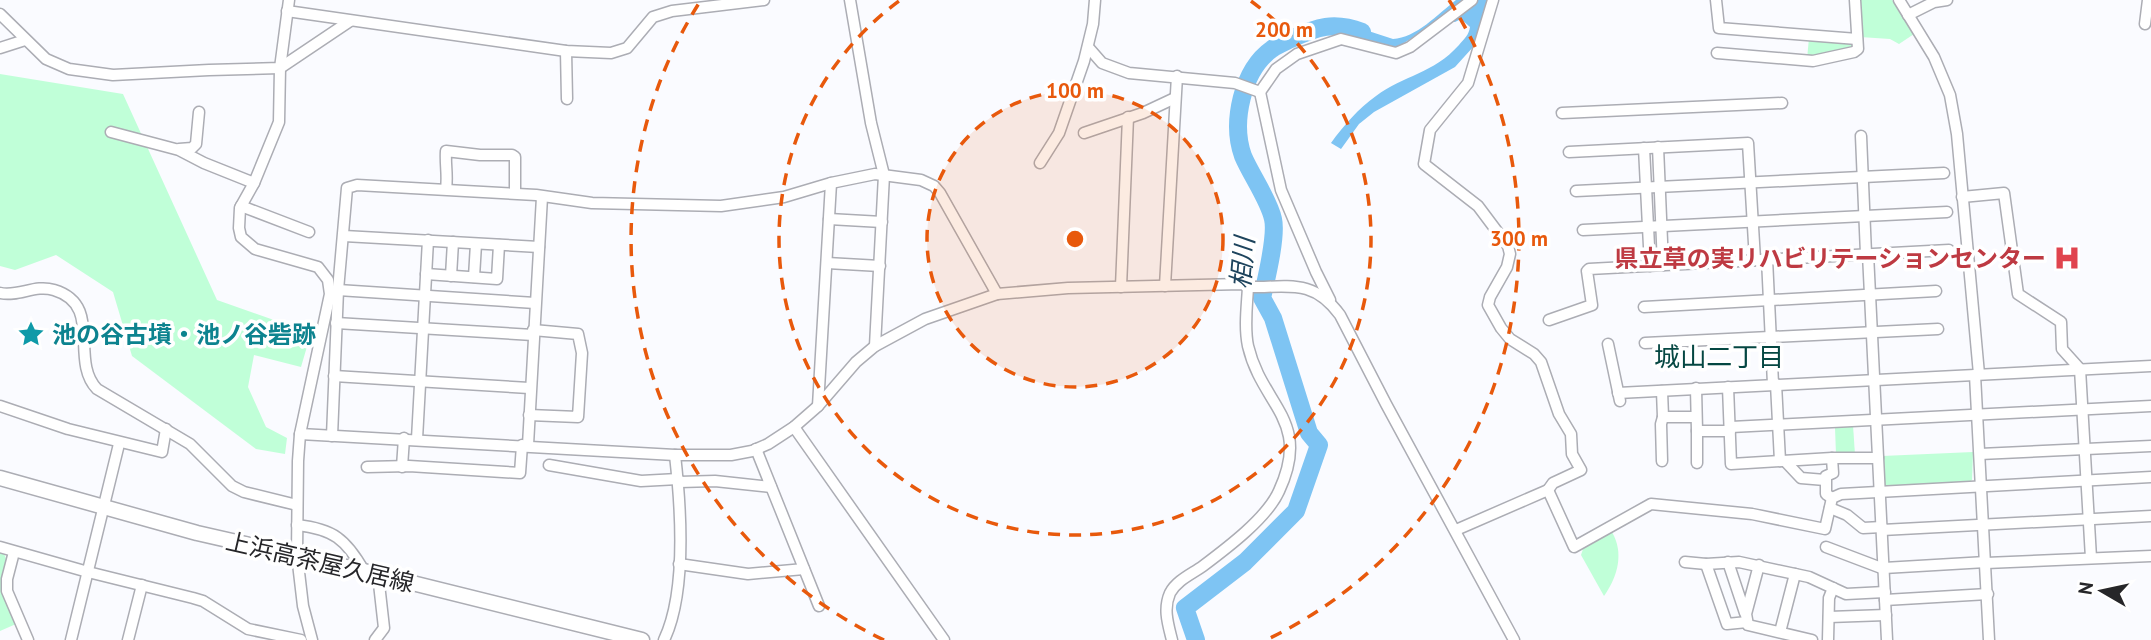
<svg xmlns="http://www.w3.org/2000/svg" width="2151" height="640" font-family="'PT Sans','Noto Sans JP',sans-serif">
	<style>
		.green { fill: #c0ffd8 }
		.water { fill: #7ec4f3 }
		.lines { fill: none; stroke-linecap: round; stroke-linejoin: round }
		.river { stroke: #7ec4f3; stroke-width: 18 }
		.minor-casing { stroke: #acadb4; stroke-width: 13 }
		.major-casing { stroke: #acadb4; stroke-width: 17 }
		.minor { stroke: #fff; stroke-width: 10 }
		.major { stroke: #fff; stroke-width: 14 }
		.ring { fill: none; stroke: #e8590c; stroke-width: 3.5; stroke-dasharray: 12 9 }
		.labels { text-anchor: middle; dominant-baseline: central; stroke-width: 7; stroke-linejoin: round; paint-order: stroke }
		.health-label { font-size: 24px; font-weight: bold; fill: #be3a42; stroke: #fff; text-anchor: end }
		.culture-label { font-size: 24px; font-weight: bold; fill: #0d838f; stroke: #fff; text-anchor: start }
		.street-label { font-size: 24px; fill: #262629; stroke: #fff }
		.water-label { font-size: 26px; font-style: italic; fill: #1e445d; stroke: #fff }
		.neighbourhood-label { font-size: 26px; fill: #054742; stroke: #fff }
		.centre { fill: #e8590c; stroke: #fff; stroke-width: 3.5 }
		.ring-label { font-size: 21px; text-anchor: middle; font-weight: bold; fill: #e8590c; stroke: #fff; stroke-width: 7; stroke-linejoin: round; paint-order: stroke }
	</style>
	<rect width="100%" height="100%" fill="#fafbff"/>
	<g class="green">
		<path d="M1857,0h35l22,34 -15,10 -9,-5 -30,-2z"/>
		<path d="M1809,38l44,3 1,9 -47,9z"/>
		<path d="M0,74l123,20 94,206 94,33 -10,34 -47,-12 -6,32 18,40 21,11 -2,16 -29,-5 -124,-93 -19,-64 -57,-37 -41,15 -15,-4z"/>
		<path d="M1838,425h15l2,30 -19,-1 -1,-26z"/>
		<path d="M1973,452l-1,28 -4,3 -85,4 -1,-31z"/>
		<path d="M1612,532c12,21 6,44 -8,64l-23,-41 3,-9z"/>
		<path d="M0,552l4,1 2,6 -5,32 15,33 -16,7z"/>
	</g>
	<path class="water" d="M1456,0h42l-24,46 -19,21 -81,45 -15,12 -18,25 -10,-6c13,-18 27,-34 45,-47 28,-21 57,-22 83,-51 5,-6 10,-10 11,-18l-9,-8 -6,3 -14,-3 -40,26 -10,3 -21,-5 -30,-12 -38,-1 48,-5 43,14c23,-1 45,-25 63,-39z"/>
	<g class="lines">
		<path class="river" d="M1196,640l-11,-32 60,-46 51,-51 23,-66 -10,-12 -36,-115 -11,-20c4,-18 15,-62 11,-79 -4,-19 -22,-44 -30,-63 -12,-33 -1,-86 29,-107 5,-4 13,-7 19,-10 26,-12 43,-18 71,-7"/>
		<g class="minor-casing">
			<g id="minor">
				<path d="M289,0l-9,68 -1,54 -25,61 -14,25 -1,20 2,9 14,12 63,18 10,13 2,14 -30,140 -2,27 -1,94 6,51 9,34"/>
				<path d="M850,0l21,123 13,52 -9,171"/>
				<path d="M1493,0l-25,83 -38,47 -6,34 54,42 30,40 2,8 -3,13 -17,30 -2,8 13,23 9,11 24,15 7,8 18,52 12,20 1,20 9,16 -28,13 -5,7"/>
				<path d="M1716,0l3,28 138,11"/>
				<path d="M1899,0l35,57 16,38 7,39 22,240"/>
				<path d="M287,11l279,40 45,2 16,-5 26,-31 19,-6 92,-11"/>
				<path d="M0,14l46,45 23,10 44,6 96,-5 71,-2 70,-47"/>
				<path d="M1908,15l26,-13 13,-2"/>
				<path d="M2145,24l3,-24"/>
				<path d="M1088,47l14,16 27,10 106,10 25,9"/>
				<path d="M0,48l25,-8"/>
				<path d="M566,51l1,48"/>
				<path d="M1717,53l96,8 41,-9 4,-3 -3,-49"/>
				<path d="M1260,92l16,-23 21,-15 44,-15 55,14 14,-6 62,-47"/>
				<path d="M1260,92l21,98 35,82 14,28"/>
				<path d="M1562,113l220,-10"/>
				<path d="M111,132l68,18 25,13 50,20"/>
				<path d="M1084,133l59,-20 32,-15"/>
				<path d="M1861,136l5,118"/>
				<path d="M1658,147l5,118"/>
				<path d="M1644,148l6,118"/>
				<path d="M179,149l13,-1 4,-4 3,-32"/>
				<path d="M1569,152l179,-9 7,117"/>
				<path d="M1040,163l19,-30 25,-72 9,-37 2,-24"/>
				<path d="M446,189c2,-14 -1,-24 0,-38l34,4h32l3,2v36"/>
				<path d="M1576,191l368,-18"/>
				<path d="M1962,197l42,-4 14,101 43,28 1,27 18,20 11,189"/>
				<path d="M241,206l68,26"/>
				<path d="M829,219l53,3"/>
				<path d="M1583,230l364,-18"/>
				<path d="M344,236l195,11"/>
				<path d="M1868,254l19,386"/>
				<path d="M1767,259l6,125"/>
				<path d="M827,263l53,3"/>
				<path d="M426,274l71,5 2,-34"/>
				<path d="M451,276l2,-34"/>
				<path d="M474,277l2,-33"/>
				<path d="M1165,286l12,-210"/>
				<path d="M1121,287l7,-170"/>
				<path d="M333,292l5,-2 197,13"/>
				<path d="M0,293c19,4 35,-9 54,-3 50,15 15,70 43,99l93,55 42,42 12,6 53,13"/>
				<path d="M1644,307l292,-16"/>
				<path d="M1549,320l43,-15 -5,-34 2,-2 360,-19"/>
				<path d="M336,323l197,12"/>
				<path d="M1645,343l293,-14"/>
				<path d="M1608,344l12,57"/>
				<path d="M1975,375l14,265"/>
				<path d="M334,376l195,12"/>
				<path d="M1776,384l4,77"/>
				<path d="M1728,387l3,77 101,-6h46"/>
				<path d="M1696,388l1,43h33"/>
				<path d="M1662,391l1,26h33"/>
				<path d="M1618,393l533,-27"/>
				<path d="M0,406l68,23 94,23 4,-23"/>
				<path d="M818,406l13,-223"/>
				<path d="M529,415l49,2 4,-64 -4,-19 -45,-4"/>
				<path d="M794,427l150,213"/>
				<path d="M1731,427l420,-21"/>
				<path d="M1697,431v32"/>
				<path d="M300,434l375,21h56l21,-4 16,-7 26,-17 24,-21 38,-44 19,-16 50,-27 72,-25 71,-6 174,-4c7,4 13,3 22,3 34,-2 54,-2 76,28l46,89 128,236"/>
				<path d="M332,436l6,-146 9,-102 10,-3 179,10 56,8 129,3 63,-9 47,-14 44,-9 46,6 13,6 6,7 57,101"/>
				<path d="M417,439l11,-199"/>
				<path d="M528,445l14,-248"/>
				<path d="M756,449l63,157"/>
				<path d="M1980,454l171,-8"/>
				<path d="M1662,461l-1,-37 2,-7"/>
				<path d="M1785,461l16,17 24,2"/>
				<path d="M549,465l92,16 37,-2"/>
				<path d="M367,467l42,-1 111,7 2,-28"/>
				<path d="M402,467l2,-29"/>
				<path d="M679,482l36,-1 56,6"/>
				<path d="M1832,498l-6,-4v-18l7,-3 -1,-15"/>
				<path d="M1830,508l17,7 16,13 19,-1"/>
				<path d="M297,525c36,4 49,14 67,46"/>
				<path d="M1456,530l92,-40 26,57 77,-43 101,10 73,15 7,-31 9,-4 310,-17"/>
				<path d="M1882,530l269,-14"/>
				<path d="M0,547l88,25 105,26 10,3 45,28 53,11"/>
				<path d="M1826,547l58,22"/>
				<path d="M14,552l-7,27v12l21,49"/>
				<path d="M1685,562l21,2 33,-2 70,15 37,17 39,-2"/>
				<path d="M1728,562l17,51"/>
				<path d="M1986,563l165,-7"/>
				<path d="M679,564l69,10 56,-5"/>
				<path d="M1706,564l21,60 20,-2"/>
				<path d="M1759,565l-13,49 2,11 64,15"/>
				<path d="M1884,568l102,-6"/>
				<path d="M1885,600l103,-6"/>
				<path d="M1829,617l57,-2"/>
				<path d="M1780,632l15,-58"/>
				<path d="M71,640l48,-196"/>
				<path d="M128,640l14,-55"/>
				<path d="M375,640l9,-12 -6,-53"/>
				<path d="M664,640c23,-48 17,-132 11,-185"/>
				<path d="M1172,640c-4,-16 -9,-31 -2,-47 7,-13 22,-19 33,-27 24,-18 64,-48 76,-75 33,-71 -17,-85 -31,-145 -4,-19 -1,-40 0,-59"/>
				<path d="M1828,640l1,-42 4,-10"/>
			</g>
		</g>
		<g class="major-casing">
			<path id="major" d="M0,478l197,55 167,38 278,69"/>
		</g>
		<use href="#minor" class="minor"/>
		<use href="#major" class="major"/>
	</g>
	<circle cx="1075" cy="239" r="148" fill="#e8590c" fill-opacity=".12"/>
	<g class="ring">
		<circle cx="1075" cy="239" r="148"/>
		<path d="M1251 1A296 296 0 1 1 899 1"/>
		<path d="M884 640A444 444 0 0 1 701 0M1449 0A444 444 0 0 1 1266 640"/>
	</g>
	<defs>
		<g id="hospital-bare" transform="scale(2.1)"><path d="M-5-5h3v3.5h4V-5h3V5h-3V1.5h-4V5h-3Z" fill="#e0444e" stroke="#fff" stroke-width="2.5" paint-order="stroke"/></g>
		<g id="sight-bare" transform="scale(2.1)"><path d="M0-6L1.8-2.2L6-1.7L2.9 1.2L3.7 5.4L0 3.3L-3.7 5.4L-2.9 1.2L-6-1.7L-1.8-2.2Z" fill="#0f9aa8" stroke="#fff" stroke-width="2.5" paint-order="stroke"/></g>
	</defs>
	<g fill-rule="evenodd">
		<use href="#hospital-bare" x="2067" y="258"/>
		<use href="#sight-bare" x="31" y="334"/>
	</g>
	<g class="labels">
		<g class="health-label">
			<text x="2046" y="258">県立草の実リハビリテーションセンター</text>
		</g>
		<g class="culture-label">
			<text x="52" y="334">池の谷古墳・池ノ谷砦跡</text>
		</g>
		<g class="street-label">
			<text transform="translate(320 562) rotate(13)">上浜高茶屋久居線</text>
		</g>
		<g class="water-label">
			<text transform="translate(1242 263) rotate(-85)">相川</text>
		</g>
		<g class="neighbourhood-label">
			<text x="1719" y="356">城山二丁目</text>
		</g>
	</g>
	<circle cx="1075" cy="239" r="10" class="centre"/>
	<g class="ring-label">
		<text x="1284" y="37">200 m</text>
		<text x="1075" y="98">100 m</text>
		<text x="1519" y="246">300 m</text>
	</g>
	<g transform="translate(2102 591) rotate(279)" stroke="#ffffff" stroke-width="5" paint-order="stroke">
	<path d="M0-5L12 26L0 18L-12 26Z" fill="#262629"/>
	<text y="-10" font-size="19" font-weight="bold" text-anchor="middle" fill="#262629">N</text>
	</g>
</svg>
